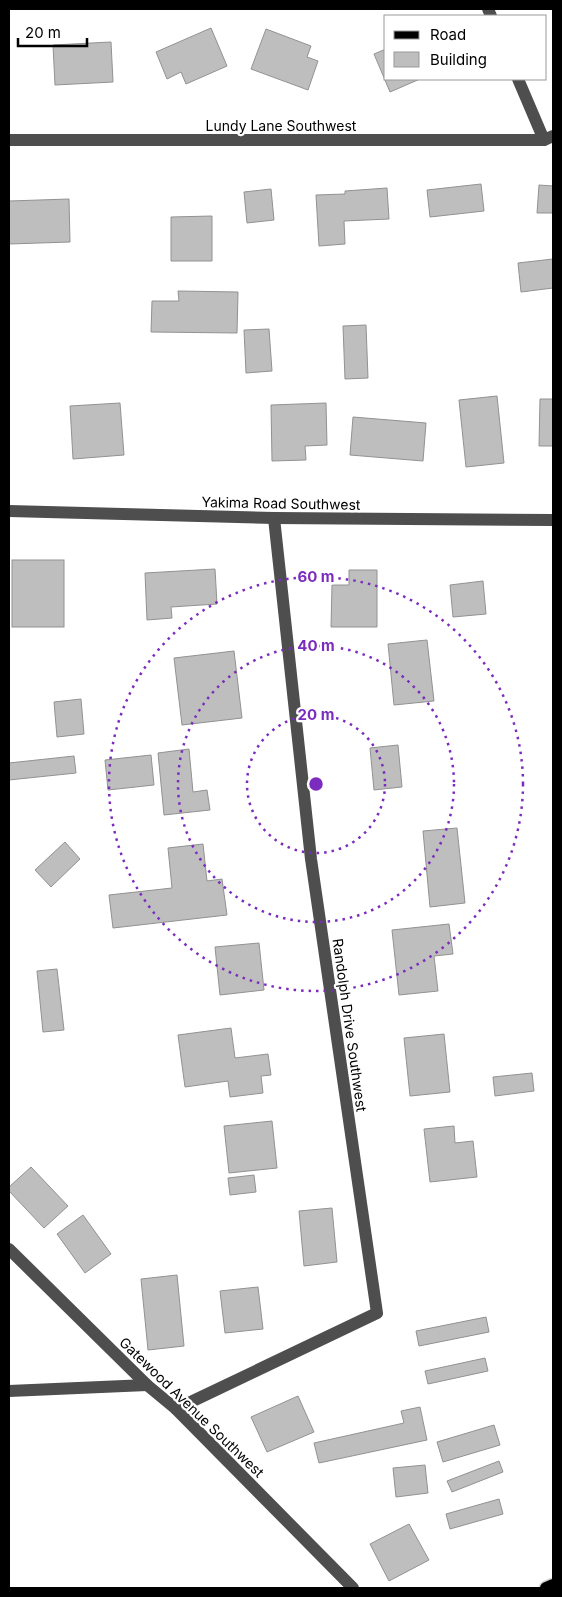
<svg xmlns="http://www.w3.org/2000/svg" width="562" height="1597" font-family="Inter,sans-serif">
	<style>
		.building { fill: #bebebe; stroke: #929292 }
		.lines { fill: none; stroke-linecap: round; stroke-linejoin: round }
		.major-casing { stroke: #dbdbdb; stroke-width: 15 }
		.minor { stroke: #4e4e4e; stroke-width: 12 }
		.major { stroke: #000; stroke-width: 12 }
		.ring { fill: none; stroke: #7b2cbf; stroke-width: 2.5; stroke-dasharray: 2.5 5 }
		.labels { text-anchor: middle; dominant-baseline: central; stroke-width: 4.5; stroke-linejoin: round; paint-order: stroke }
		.street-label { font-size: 14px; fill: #000; stroke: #fff }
		.centre { fill: #7b2cbf; stroke: #fff; stroke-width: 2.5 }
		.ring-label { font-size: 15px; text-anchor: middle; font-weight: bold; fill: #7b2cbf; stroke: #fff; stroke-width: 4.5; stroke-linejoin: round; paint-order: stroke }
	</style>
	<rect width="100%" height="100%" fill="#fff"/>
	<g class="building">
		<path d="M211,28l16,38 -41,18 -5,-12 -14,7 -11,-27z"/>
		<path d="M266,29l45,17 -4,11 11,4 -10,29 -57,-21z"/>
		<path d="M111,42l2,40 -58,3 -2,-40z"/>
		<path d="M386,49v30h34l-30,13 -16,-38z"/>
		<path d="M481,184l3,27 -54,6 -3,-27z"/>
		<path d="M539,185l14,1v27h-16z"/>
		<path d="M387,188l2,31 -45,2 1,23 -26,2 -3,-51 29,-1v-3z"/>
		<path d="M271,189l3,31 -27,3 -3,-31z"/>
		<path d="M69,199l1,43 -61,2v-43z"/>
		<path d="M212,216v45h-41v-44z"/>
		<path d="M553,259v29l-32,4 -3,-29z"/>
		<path d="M178,291l60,1 -1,41 -86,-1 1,-31h27z"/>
		<path d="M366,325l2,53 -23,1 -2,-53z"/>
		<path d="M269,329l3,42 -26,2 -2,-43z"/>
		<path d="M497,396l7,67 -38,4 -7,-67z"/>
		<path d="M540,399h13v47h-14z"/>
		<path d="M120,403l4,52 -51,4 -3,-53z"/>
		<path d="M326,403l1,42 -22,1 1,14 -34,1 -1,-56z"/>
		<path d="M353,417l73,6 -3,38 -73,-6z"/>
		<rect x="12" y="560" width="52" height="67"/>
		<path d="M215,569l2,35 -46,3 1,11 -25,2 -2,-47z"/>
		<path d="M349,570h28v57h-46l1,-42h17z"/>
		<path d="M483,581l3,33 -33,3 -3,-32z"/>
		<path d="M427,640l7,61 -40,4 -6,-61z"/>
		<path d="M234,651l8,67 -60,7 -8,-67z"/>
		<path d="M81,699l3,35 -27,3 -3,-35z"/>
		<path d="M398,745l4,42 -28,3 -4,-42z"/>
		<path d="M189,749l4,43 14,-2 3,20 -46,5 -6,-62z"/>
		<path d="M151,755l3,30 -46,5 -3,-30z"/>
		<path d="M74,756l2,17 -67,7v-17z"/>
		<path d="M457,828l8,75 -35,4 -7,-76z"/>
		<path d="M65,842l15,17 -29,28 -16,-17z"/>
		<path d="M203,844l4,37 15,-2 5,36 -114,13 -4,-33 63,-7 -4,-40z"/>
		<path d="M449,924l4,30 -19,2 4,35 -39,4 -7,-65z"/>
		<path d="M259,943l5,47 -44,5 -5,-48z"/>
		<path d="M57,969l7,61 -21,2 -6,-61z"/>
		<path d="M231,1028l4,30 33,-4 3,21 -10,1 2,17 -33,4 -2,-16 -43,6 -7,-52z"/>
		<path d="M444,1034l6,58 -40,4 -6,-58z"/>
		<path d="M532,1073l2,18 -39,5 -2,-19z"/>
		<path d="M272,1121l5,47 -48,5 -5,-47z"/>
		<path d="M454,1126l1,17 18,-2 4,36 -47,5 -6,-53z"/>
		<path d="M31,1167l37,39 -24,22 -35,-37v-4z"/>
		<path d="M254,1175l2,17 -26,3 -2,-17z"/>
		<path d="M332,1208l5,54 -33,4 -5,-55z"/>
		<path d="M83,1215l28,39 -26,19 -28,-39z"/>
		<path d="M177,1275l7,71 -36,4 -7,-71z"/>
		<path d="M258,1287l5,42 -38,4 -5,-42z"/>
		<path d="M486,1317l3,15 -70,14 -3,-15z"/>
		<path d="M485,1358l3,13 -60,13 -3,-13z"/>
		<path d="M298,1396l16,36 -47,20 -16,-35z"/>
		<path d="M420,1407l7,33 -108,23 -5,-20 90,-20 -3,-12z"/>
		<path d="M494,1425l6,20 -57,17 -6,-20z"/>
		<path d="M499,1461l4,11 -51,20 -5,-11z"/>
		<path d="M425,1465l3,28 -32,4 -3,-29z"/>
		<path d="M499,1499l4,15 -53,15 -4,-15z"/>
		<path d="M409,1524l20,36 -40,21 -19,-37z"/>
	</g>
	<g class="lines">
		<g class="major-casing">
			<path id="major" d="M546,1588l7,-3"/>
		</g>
		<g class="minor">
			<path d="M488,9l3,7"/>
			<path d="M518,79l26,61"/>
			<path d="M9,140h535l9,-4"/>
			<path d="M9,511l265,7 279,2"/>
			<path d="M9,1249l138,136 29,24 177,179"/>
			<path d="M9,1391l138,-6"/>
			<path d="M176,1409l201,-96 -66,-454 -37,-341"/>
		</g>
		<use href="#major" class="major"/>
	</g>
	<g class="ring">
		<circle cx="316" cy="784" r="69"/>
		<circle cx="316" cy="784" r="138"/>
		<circle cx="316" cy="784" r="207"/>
	</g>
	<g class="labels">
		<g class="street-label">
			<text x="281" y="125">Lundy Lane Southwest</text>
			<text transform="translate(281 503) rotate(1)">Yakima Road Southwest</text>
			<text transform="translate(350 1025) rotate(82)">Randolph Drive Southwest</text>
			<text transform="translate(192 1407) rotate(44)">Gatewood Avenue Southwest</text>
		</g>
	</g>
	<circle cx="316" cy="784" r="8" class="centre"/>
	<g class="ring-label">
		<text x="316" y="582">60 m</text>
		<text x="316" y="651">40 m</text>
		<text x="316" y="720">20 m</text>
	</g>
	<rect width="562" height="1597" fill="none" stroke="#000000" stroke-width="20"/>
	<rect x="384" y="15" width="162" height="65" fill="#ffffff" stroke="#999999"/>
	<rect x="394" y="31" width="25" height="8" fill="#000000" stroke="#999999"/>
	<text x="430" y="40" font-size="15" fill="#000000">Road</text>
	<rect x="394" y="52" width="25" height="15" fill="#bebebe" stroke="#999999"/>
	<text x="430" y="65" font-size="15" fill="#000000">Building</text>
	<path d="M18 38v8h69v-8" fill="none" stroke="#000000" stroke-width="2.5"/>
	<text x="25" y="38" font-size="15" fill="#000000" stroke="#ffffff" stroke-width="4" paint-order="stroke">20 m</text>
</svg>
